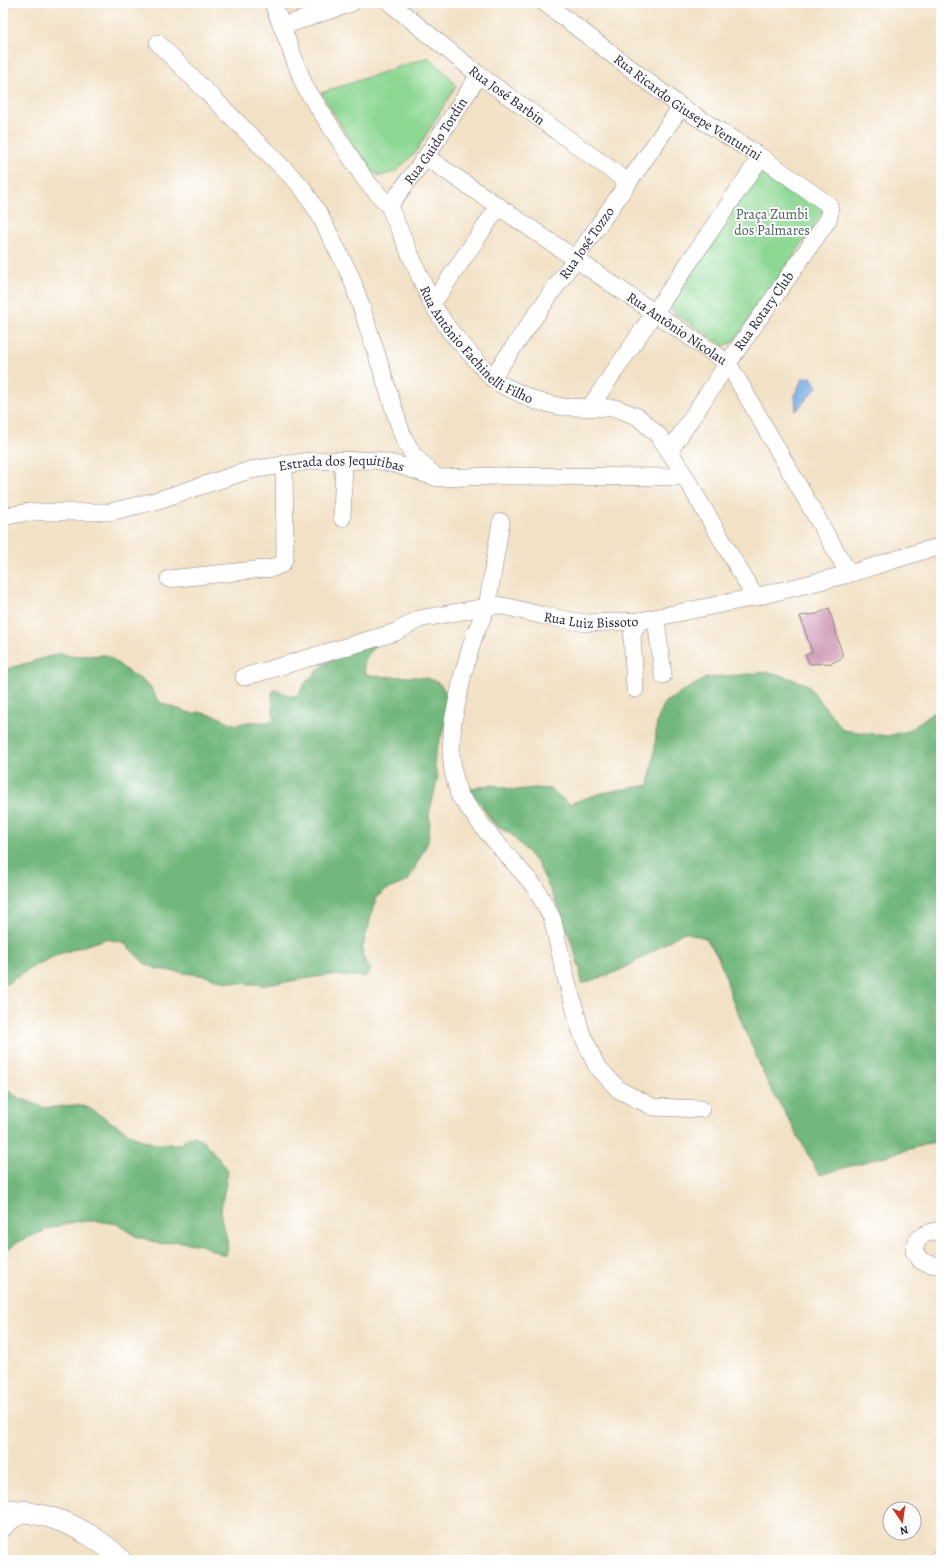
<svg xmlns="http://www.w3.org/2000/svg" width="944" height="1563" font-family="Alegreya,serif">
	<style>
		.green { fill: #8dd793; stroke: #587c67 }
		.forest { fill: #72b87d; stroke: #4a6d5c }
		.water { fill: #78ace5; stroke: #4d6790 }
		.building { fill: #d29fbb }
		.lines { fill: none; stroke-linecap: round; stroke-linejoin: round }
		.minor-casing { stroke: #8a8280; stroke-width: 18 }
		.major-casing { stroke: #8a8280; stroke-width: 22 }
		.minor { stroke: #fff; stroke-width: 17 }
		.major { stroke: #fff; stroke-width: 21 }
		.labels { text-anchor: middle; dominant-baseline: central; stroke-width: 4; stroke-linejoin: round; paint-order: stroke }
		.street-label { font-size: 14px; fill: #22223b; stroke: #fff }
		.park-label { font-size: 14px; fill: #47615a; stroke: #fff }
	</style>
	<rect width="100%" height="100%" fill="#fff"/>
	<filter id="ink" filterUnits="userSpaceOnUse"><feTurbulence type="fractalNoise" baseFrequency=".025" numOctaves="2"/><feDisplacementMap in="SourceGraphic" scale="8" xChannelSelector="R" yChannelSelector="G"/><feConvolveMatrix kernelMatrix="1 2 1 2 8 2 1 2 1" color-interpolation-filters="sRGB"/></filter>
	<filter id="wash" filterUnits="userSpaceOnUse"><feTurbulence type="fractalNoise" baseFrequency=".012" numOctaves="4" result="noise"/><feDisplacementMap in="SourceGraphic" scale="16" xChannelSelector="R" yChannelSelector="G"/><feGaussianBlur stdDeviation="0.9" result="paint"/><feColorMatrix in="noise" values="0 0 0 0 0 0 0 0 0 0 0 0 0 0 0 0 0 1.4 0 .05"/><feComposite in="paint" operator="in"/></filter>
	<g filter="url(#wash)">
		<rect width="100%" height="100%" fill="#f2e1c5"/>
		<g class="green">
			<path d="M428,57l20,18 8,11 -41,67 -20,19 -15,4 -12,-6 -47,-77z"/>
			<path d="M761,173l13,2 47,32 2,7 -90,128 -9,4 -51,-34 -3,-5 1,-4 82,-124z"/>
		</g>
		<g class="forest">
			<path d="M385,634c-9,11 -26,25 -19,40 21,6 53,-1 69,7 6,3 10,9 12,14 11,28 -23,54 -9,82l-9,37 1,7 -2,21 -20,39 -24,10 -8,7 -14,52 1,8 8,13 -6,6 -35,-2 -66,10 -38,-3 -20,-6 -49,-7 -13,-6 -21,-21 -18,-3 -46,15 -23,11 -33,21v-316l58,-17 9,3 37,-1 19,15 22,14 11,17 4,3 31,10 4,-2 18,4 20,9 11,-3h27l-2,-28 2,-5 17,7 7,-1 7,-12 14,-14 35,-27z"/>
			<path d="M770,672l37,12 36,46 44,6 21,-5 33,-24v433l-122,35 -27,-50 -24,-41 -35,-82 -7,-24 -8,-21 -12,-19 -22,-6c-20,11 -36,24 -56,34 -14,8 -31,12 -46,18l-2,-15 -17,-52 -25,-53 -26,-29 -20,-13 -11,-18 -15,-15 27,-4 21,5 22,-2 14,1 19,15 32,-11 48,-8 6,-39 2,-24 8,-20 41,-24z"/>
			<path d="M3,1087l14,10 28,11 29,-3 13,2 52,32 16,5h25l12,-9 12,6 24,29c-1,12 -8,36 -7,47 2,13 11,27 4,39l-24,-11 -26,-4 -13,3 -27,-8 -18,-12 -20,-3h-18l-26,6 -38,16 -3,4 -9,5z"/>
		</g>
		<path class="water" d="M811,377l6,10 -21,24 -1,-17 8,-16z"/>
		<g id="blocks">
			<path class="building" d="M829,608l14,49 -11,6 -22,1 -5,-9 7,-3 -12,-36 17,-2z"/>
		</g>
	</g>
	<g filter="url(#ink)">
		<use href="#blocks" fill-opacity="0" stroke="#8a8280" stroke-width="1"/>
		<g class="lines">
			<g class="minor-casing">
				<g id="minor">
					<path id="s1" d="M273,3l32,84 61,94 23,25 43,98 18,27 42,47 8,6 36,17 27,6 53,1 22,9 21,19 18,27 78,134"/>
					<path id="s2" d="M390,3l89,72 149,107"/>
					<path id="s3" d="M545,3l136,104 80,50 68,48 1,8 -2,7 -100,143 -59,89"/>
					<path d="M283,26l69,-23"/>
					<path d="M158,43l143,143 18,28 32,63 12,35 39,122 11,21 20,19"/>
					<path id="s4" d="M426,157l302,206 121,211"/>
					<path id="s5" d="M389,206l37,-49 53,-82"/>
					<path d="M432,304l67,-98"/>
					<path id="s6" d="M492,378l189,-271"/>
					<path d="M590,407l171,-250"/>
					<path id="s7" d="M3,517l25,-5h82l45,-11 95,-31 60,-9 65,-1 23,5 40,13 58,-2 189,1"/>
					<path d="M342,518l2,-57"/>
					<path d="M501,522l-14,85 -13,29 -11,38 -10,47 -2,31 2,19 6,24 28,37 48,55 17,31 13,56 16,58 15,33 23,25 34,17 48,2"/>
					<path d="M169,579l104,-11 9,-4 3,-7 -1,-93"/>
					<path d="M656,619l7,56"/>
					<path id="s8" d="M244,677l152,-45 23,-13 78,-14 11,2 36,9 41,7 54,-2 116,-24 94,-23 77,-24 15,-3"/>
					<path d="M635,689l-3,-54 7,-14"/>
					<path d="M941,1230c-15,3 -24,4 -27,21l7,10 13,4h7"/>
				</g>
			</g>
			<g class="major-casing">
				<g id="major">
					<path d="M3,1509c17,2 36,4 52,10 24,8 49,23 66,41"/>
					<path d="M3,1526l10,-9 12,-6"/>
					<path d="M940,1560h1"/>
				</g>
			</g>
			<use href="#minor" class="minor"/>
			<use href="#major" class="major"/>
		</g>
	</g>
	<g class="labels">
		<g class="street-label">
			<text stroke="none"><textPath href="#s2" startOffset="149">Rua José Barbin</textPath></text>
			<text stroke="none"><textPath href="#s3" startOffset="177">Rua Ricardo Giusepe Venturini</textPath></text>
			<text stroke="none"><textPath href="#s5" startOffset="80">Rua Guido Tordin</textPath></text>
			<text stroke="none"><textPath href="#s6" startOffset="165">Rua José Tozzo</textPath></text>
			<text transform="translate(764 311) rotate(-55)">Rua Rotary Club</text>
			<text stroke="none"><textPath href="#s4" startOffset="304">Rua Antônio Nicolau</textPath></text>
			<text stroke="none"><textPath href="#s1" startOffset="404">Rua Antônio Fachinelli Filho</textPath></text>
			<text stroke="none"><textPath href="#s7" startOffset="346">Estrada dos Jequitibas</textPath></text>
			<text stroke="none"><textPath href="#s8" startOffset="360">Rua Luiz Bissoto</textPath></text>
		</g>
		<g class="park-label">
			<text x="772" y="214">Praça Zumbi<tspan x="772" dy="16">dos Palmares</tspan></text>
		</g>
	</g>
	<rect width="944" height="1563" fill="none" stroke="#fff" stroke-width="16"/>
	<g transform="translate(902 1521) rotate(167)"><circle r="19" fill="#ffffff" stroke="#a7a7b1"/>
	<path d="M0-3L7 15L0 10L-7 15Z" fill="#c8321e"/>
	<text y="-6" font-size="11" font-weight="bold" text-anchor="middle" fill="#22223b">N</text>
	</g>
</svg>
